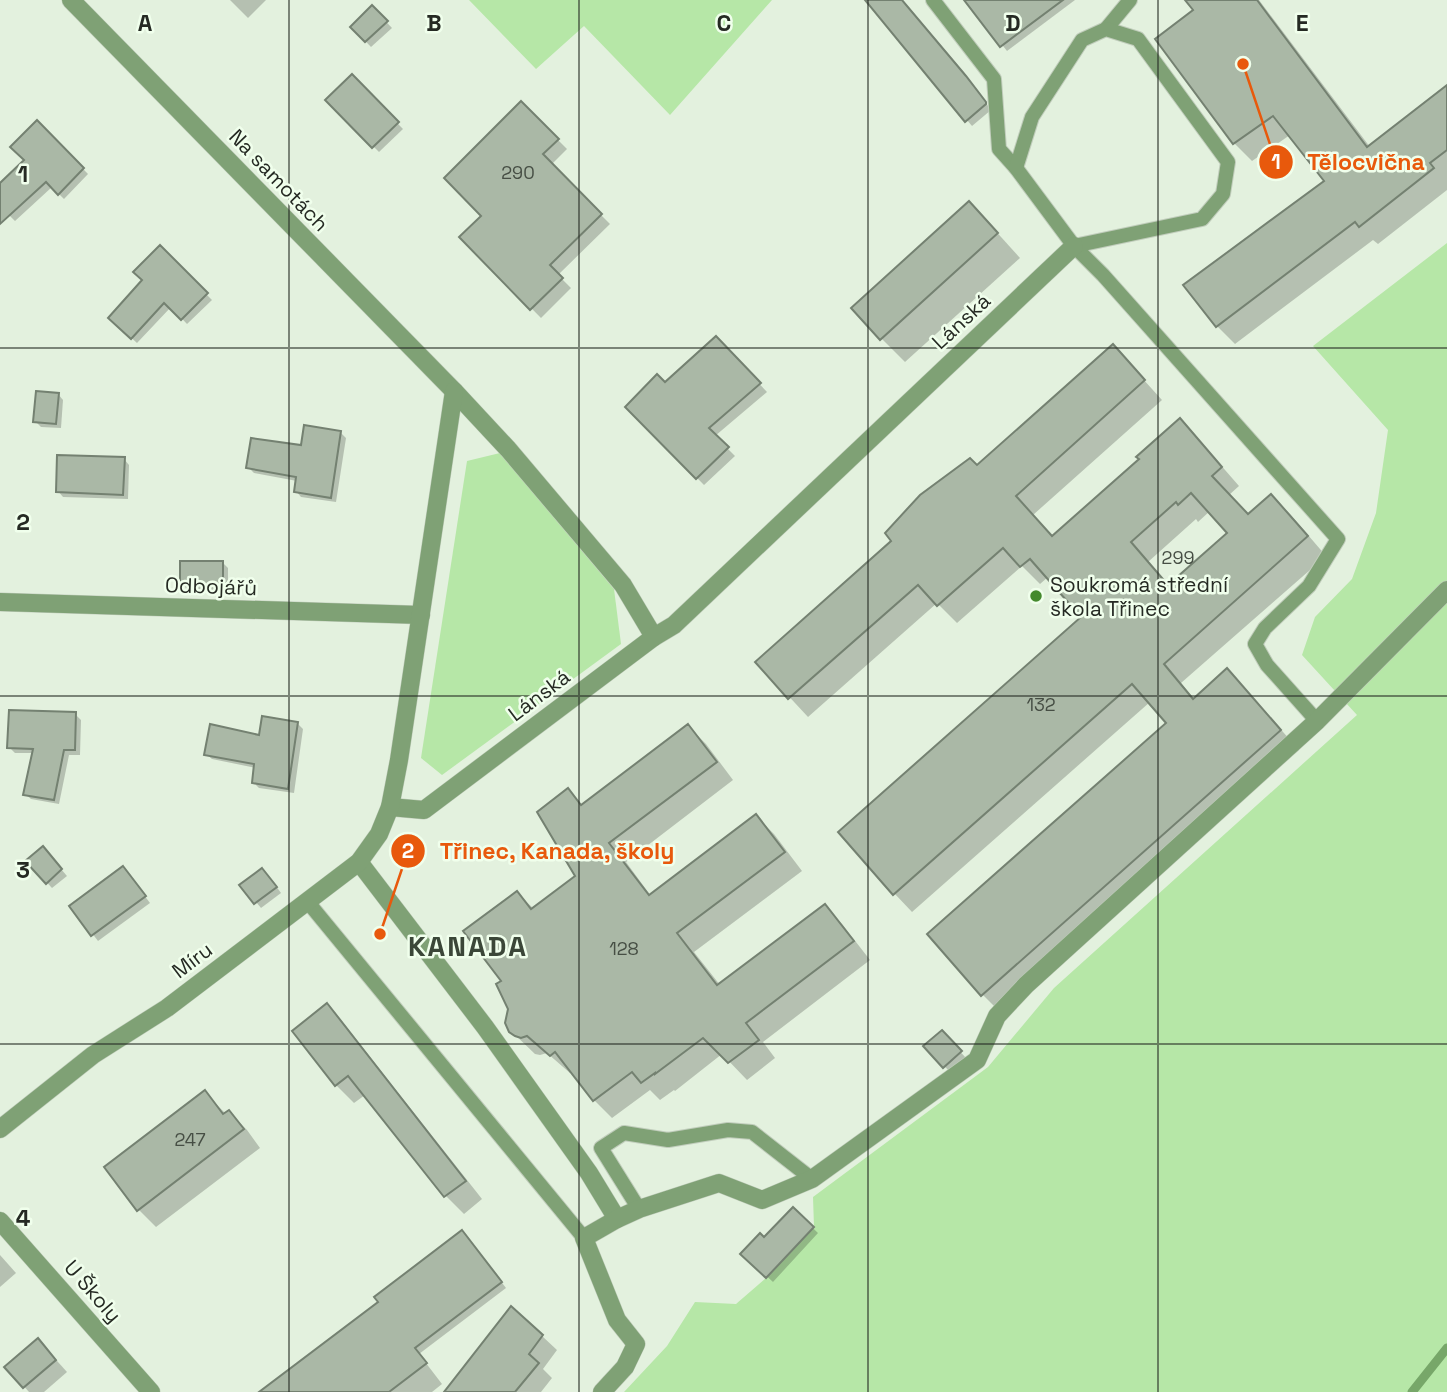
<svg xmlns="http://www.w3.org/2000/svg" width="1447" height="1392" font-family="'Space Grotesk',sans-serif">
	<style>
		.green { fill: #b6e7a7 }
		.shadow { fill: #0003; fill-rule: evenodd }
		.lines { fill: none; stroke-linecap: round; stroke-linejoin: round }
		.stream { stroke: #77a769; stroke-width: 9 }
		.building { fill: #aab8a6; stroke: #748171; stroke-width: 2; fill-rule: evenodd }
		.lane-casing { stroke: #c1cdbc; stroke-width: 16 }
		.street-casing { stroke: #c1cdbc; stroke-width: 19 }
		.lane { stroke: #7fa175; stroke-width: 14 }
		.street { stroke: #7fa175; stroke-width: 18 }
		.grid { fill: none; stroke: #252a23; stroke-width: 2; stroke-opacity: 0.55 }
		.poi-dot { fill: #44892d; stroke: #f0ffec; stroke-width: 2.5 }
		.labels { text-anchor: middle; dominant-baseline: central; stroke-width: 5; stroke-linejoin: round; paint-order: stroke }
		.number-label { font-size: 18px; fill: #464e44 }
		.street-label { font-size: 21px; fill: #252a23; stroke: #f0ffec }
		.poi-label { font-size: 21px; fill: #252a23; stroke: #f0ffec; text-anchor: start }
		.district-label { font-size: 28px; font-weight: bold; letter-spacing: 2px; fill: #3b4738; stroke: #f0ffec }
		.grid-label { font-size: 23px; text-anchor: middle; font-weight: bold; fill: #252a23; stroke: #f0ffec; stroke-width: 5; stroke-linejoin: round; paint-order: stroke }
		.leader { fill: none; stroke: #e8590c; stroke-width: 2.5 }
		.callout-dot { fill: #e8590c; stroke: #f0ffec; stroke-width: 2.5 }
		.mark-label { font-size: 21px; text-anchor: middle; font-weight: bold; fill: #fff }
		.callout-label { font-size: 23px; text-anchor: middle; font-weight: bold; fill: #e8590c; stroke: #f0ffec; stroke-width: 5; stroke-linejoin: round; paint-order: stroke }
	</style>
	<rect width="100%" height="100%" fill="#e3f1de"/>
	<g class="green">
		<path d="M469,0h303l-102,115 -86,-89 -48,43z"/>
		<path d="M1447,243v1149h-823l43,-46 28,-44 41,2 30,-26 48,-51 -1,-30 175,-130 66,-79 303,-273 -55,-60 13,-38 37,-38 24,-66 12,-83 -75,-84z"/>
		<path d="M500,453l114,136 7,55 -179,131 -21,-17 46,-297z"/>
	</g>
	<g class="shadow">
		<path d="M230,0h36l-18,18z"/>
		<path d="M867,0h35l69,83 20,27 -19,16z"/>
		<path d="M973,0h102l-68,51 -38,-48z"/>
		<path d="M1187,0h72l111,147 77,-60v103l-69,54 -5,-4 -138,104 -18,-18 -32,-41 141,-104 -36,-46 -38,26 -18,-18 -39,-132z"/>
		<path d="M372,7l20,21 -21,19 -19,-20z"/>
		<path d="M352,77l51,52 -24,23 -52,-52z"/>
		<path d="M521,103l46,46 -16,16 59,59 -52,51 13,13 -30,30 -80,-81 22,-21z"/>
		<path d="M37,122l51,52 -24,25 -12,-12 -37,34 -15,-15v-21l27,-25z"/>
		<path d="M992,227l28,31 -115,104 -24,-24z"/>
		<path d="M160,248l52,52 -25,24 -16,-17 -34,36 -27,-25 34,-38z"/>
		<path d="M716,338l51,54 -52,44 20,20 -31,29 -77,-78 38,-23z"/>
		<path d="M1113,346l49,54 -129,115 20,22 88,-78 39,-38 18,18 41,47 -10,9 19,21 23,-20 19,18 36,42 -145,127 14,17 50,-11 54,61 -298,263 -19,-19 187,-271 -19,-21 -238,210 -18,-19 190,-276 -36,-40 -8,7 -18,-18 -65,57 -20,-20 -129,114 -51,-55zM1210,511l20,22 -61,53 -21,-24 48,-43 2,3z"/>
		<path d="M58,394l5,6 -2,28 -20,-1 -6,-6z"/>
		<path d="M340,432l6,6 -10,64 -35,-5 -5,-6 1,-10 -43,-8 -6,-6z"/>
		<path d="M124,459l5,6 -1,34 -65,-2 -5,-6z"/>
		<path d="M223,563l5,5v23l-41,-2 -5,-5z"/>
		<path d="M75,714l6,6 -1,35h-11l-10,49 -28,-5 -6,-5 8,-41h-18l-6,-6z"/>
		<path d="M298,724l5,5 -9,64 -35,-5 -6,-6 3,-14 -44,-9 -6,-5z"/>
		<path d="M688,726l18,18 27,36 -107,82 25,34 105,-80 18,18 28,37 -108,81 26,33 104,-78 18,17 28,36 -107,82 12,16 -28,22 -25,-26 -47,37 -1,-1 -14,10 -10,-10 -38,28 -18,-18 -22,-29 -2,2 -23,-20 -7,2 -5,-1 -24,-23 -1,-22 -7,-28 14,-88 17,16 43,-32 -9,-86 15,15z"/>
		<path d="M48,854l19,22 -15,12 -25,-27z"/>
		<path d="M128,874l22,29 -52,38 -26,-34z"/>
		<path d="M268,875l13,18 -20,15 -19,-23z"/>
		<path d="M326,1006l18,18 138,175 -18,15 -18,-18 -81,-101 -11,8 -18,-18 -42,-54z"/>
		<path d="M942,1032l24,26 -16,14 -24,-25z"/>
		<path d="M205,1093l21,21 3,-2 18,18 13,18 -104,79 -18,-18z"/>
		<path d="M793,1209l25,24 -45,49 -30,-28 21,-14z"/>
		<path d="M467,1237l39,51 -87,66 23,30 -10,8h-170z"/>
		<path d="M0,1255l16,18 -16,14z"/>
		<path d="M542,1336l15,14 -14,19 9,9 -11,14h-95z"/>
		<path d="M49,1352l18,20 -23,20h-15l-22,-25z"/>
	</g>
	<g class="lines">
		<path class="stream" d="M1412,1392l35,-44"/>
	</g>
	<g class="building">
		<path d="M865,0h37l64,76 20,26v2l-21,18z"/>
		<path d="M964,0h99l-63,47z"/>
		<path d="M1185,0h72l110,147 80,-62v65l-17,13 4,5 -75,59 -4,-5 -139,105 -33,-42 141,-104 -51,-65 -40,28 -78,-105 38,-29z"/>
		<path d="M372,5l16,16 -23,21 -15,-15z"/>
		<path d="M352,74l47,48 -27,26 -47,-48z"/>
		<path d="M521,101l38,38 -16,15 59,60 -52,51 13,13 -33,32 -71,-73 22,-21 -37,-38z"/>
		<path d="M37,120l47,48 -26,27 -12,-13 -46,42v-41l24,-23 -14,-13z"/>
		<path d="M969,201l29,32 -118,107 -29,-32z"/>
		<path d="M160,245l48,48 -27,27 -17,-17 -33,36 -23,-21 34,-38 -9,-8z"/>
		<path d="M716,336l45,47 -52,45 20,19 -33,32 -71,-72 32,-33 8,8z"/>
		<path d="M1113,344l32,36 -129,116 36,40 87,-77 -3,-2 44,-39 42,49 -10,9 36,38 23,-20 37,42 -144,128 29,35 34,-31 54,62 -300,266 -54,-62 239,-211 -34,-39 -239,211 -55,-63 243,-215 -51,-58 -10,8 -17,-19 -66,58 -19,-21 -130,114 -33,-37 136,-121 -6,-8 35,-38 50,-37 7,7zM1191,493l36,40 -59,52 -37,-43 45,-40 2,3z"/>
		<path d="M36,391l23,2 -3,31 -23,-2z"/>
		<path d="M304,425l37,6 -10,67 -37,-6 2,-15 -50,-9 5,-30 50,7z"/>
		<path d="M57,455l68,2 -2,38 -67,-3z"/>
		<path d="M180,561h43v25l-43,-2z"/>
		<path d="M9,710l67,2 -1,38h-11l-10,50 -31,-5 10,-46 -26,-1z"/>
		<path d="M262,716l36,6 -10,67 -36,-6 2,-19 -50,-9 6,-31 49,11z"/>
		<path d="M688,724l29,38 -108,81 40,52 107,-81 29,38 -108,81 40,52 108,-81 29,37 -108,82 13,17 -31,23 -25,-25 -48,36v-1l-14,10 -9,-11 -39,29 -38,-49 -5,4 -23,-20 -6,2 -6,-2 -6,-4 -4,-9 3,-14 -12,-25 5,-3 -38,-50 54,-40 14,18 44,-33 -38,-64 31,-24 13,17z"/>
		<path d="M43,846l19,23 -16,15 -21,-23z"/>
		<path d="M123,866l23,30 -55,40 -22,-30z"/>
		<path d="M262,868l15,19 -23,17 -15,-19z"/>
		<path d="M327,1003l139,178 -22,16 -96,-121 -13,10 -43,-55z"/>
		<path d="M942,1030l20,21 -19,17 -20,-22z"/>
		<path d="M205,1090l18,24 6,-4 15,19 -107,82 -33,-44z"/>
		<path d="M793,1207l21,20 -48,51 -26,-24 20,-21 4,4z"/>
		<path d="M462,1230l40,52 -87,66 12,15 -38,29h-130l119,-90 -4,-5z"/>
		<path d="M511,1306l32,29 -14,19 10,9 -24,29h-71z"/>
		<path d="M38,1338l18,22 -33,28 -19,-21z"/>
	</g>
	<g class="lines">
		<g class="lane-casing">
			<g id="lane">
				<path d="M933,0l61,79 5,70 17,19 58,78 29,29 235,264 -29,47 -44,42 -10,16 12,21 50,56"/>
				<path d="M1106,29l24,-29"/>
				<path d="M1016,168l16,-51 50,-77 24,-11 32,10 90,123 -5,32 -21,25 -128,27"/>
				<path d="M307,901l277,337"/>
				<path d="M639,1209l-38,-61 23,-15 44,7 60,-10 24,2 60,47"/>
			</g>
		</g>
		<g class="street-casing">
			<g id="street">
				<path d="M71,0l383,391 54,58 115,136 31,52"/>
				<path d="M0,602l421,13"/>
				<path d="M390,807l34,3 230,-173 20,-12 400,-379"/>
				<path d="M359,862l126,165 104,146 28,46"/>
				<path d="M0,1129l93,-74 74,-47 192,-146 20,-28 11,-27 9,-47 55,-369"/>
				<path d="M0,1221l151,171"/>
				<path d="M602,1392l23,-25 11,-23 -19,-24 -33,-82 33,-19 22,-10 80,-26 43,17 50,-21 165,-119 20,-44 29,-31 291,-264 130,-131"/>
			</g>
		</g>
		<use href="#lane" class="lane"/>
		<use href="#street" class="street"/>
	</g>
	<path class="grid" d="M289,0v1392M579,0v1392M868,0v1392M1158,0v1392M0,348h1447M0,696h1447M0,1044h1447"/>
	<circle class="poi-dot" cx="1036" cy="596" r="7"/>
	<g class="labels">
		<g class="number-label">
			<text x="518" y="172">290</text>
			<text x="1178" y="557">299</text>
			<text x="1041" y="704">132</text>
			<text x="624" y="948">128</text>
			<text x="190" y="1139">247</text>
		</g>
		<g class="street-label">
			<text transform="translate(279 180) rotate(46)">Na samotách</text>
			<text transform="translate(961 321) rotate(-43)">Lánská</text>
			<text transform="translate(211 586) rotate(2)">Odbojářů</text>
			<text transform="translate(539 695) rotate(-37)">Lánská</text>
			<text transform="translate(192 960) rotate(-37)">Míru</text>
			<text transform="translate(93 1291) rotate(49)">U Školy</text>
		</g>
		<g class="poi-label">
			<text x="1050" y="584">Soukromá střední<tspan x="1050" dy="24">škola Třinec</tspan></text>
		</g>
		<g class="district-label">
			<text x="468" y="946">KANADA</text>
		</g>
	</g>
	<g class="grid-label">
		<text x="145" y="31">A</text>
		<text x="434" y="31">B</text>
		<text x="724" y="31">C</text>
		<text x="1013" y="31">D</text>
		<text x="1302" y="31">E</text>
		<text x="23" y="182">1</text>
		<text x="23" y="530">2</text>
		<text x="23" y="878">3</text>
		<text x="23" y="1226">4</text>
	</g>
	<path class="leader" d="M1243 64L1276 162M380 934L408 851"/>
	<g class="callout-dot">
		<circle cx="1243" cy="64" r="7"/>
		<circle cx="380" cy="934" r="7"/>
		<circle cx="1276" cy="162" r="18"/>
		<circle cx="408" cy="851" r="18"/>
	</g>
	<g class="mark-label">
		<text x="1276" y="169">1</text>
		<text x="408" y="858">2</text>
	</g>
	<g class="callout-label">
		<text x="1366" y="170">Tělocvična</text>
		<text x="557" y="859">Třinec, Kanada, školy</text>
	</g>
</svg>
